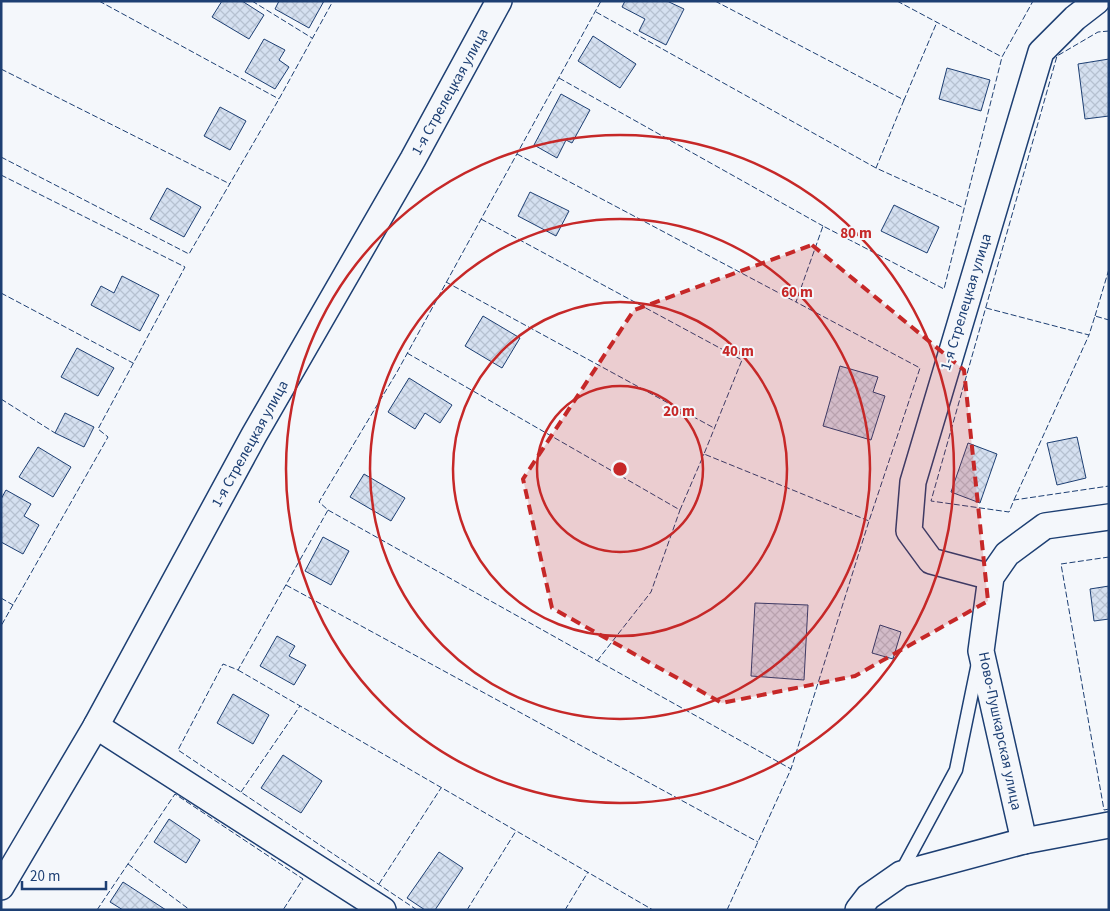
<svg xmlns="http://www.w3.org/2000/svg" width="1110" height="911" font-family="'Source Sans 3',sans-serif">
	<style>
		.building { fill: url(#building-cross-hatch); stroke: #1d3f73 }
		.lines { fill: none; stroke-linecap: round; stroke-linejoin: round }
		.service-casing { stroke: #1d3f73; stroke-width: 15 }
		.minor-casing { stroke: #1d3f73; stroke-width: 28 }
		.service { stroke: #f4f7fb; stroke-width: 12 }
		.minor { stroke: #f4f7fb; stroke-width: 25 }
		.fence { stroke: #1d3f73; stroke-width: 1; stroke-dasharray: 6 2.5; stroke-linecap: butt }
		.marked { fill: #c62828; fill-opacity: 0.2; stroke: #c62828; stroke-width: 4; stroke-dasharray: 10 6; stroke-linejoin: round }
		.ring { fill: none; stroke: #c62828; stroke-width: 2.5 }
		.labels { text-anchor: middle; dominant-baseline: central; stroke-width: 4; stroke-linejoin: round; paint-order: stroke }
		.street-label { font-size: 15px; fill: #1d3f73; stroke: #f4f7fb }
		.centre { fill: #c62828; stroke: #f4f7fb; stroke-width: 2.5 }
		.ring-label { font-size: 15px; text-anchor: middle; font-weight: bold; fill: #c62828; stroke: #f4f7fb; stroke-width: 4; stroke-linejoin: round; paint-order: stroke }
	</style>
	<defs>
		<pattern id="building-cross-hatch" width="8" height="8" patternUnits="userSpaceOnUse" patternTransform="scale(1.25)"><rect width="8" height="8" fill="#d5e0f0"/><path d="M0 0l8 8M0 8l8-8" fill="none" stroke="#b6c1d1"/></pattern>
	</defs>
	<rect width="100%" height="100%" fill="#f4f7fb"/>
	<g class="building">
		<path d="M222,1h20l22,14 -15,24 -37,-22z"/>
		<path d="M279,1h45l-15,27 -34,-19z"/>
		<path d="M625,1h42l17,8 -18,36 -27,-14 6,-12 -23,-12z"/>
		<path d="M593,36l43,28 -16,24 -42,-27z"/>
		<path d="M264,39l21,11 -6,10 10,7 -14,22 -30,-17z"/>
		<path d="M1109,59v57l-24,3 -7,-55z"/>
		<path d="M947,68l43,12 -9,31 -42,-12z"/>
		<path d="M561,94l29,16 -18,33 -6,-3 -9,18 -23,-13z"/>
		<path d="M220,107l26,14 -16,29 -26,-14z"/>
		<path d="M167,188l34,19 -17,30 -34,-18z"/>
		<path d="M530,192l39,19 -13,25 -38,-20z"/>
		<path d="M894,205l45,22 -12,26 -46,-22z"/>
		<path d="M122,276l37,19 -19,36 -49,-26 10,-19 13,7z"/>
		<path d="M483,316l37,22 -18,30 -37,-22z"/>
		<path d="M77,348l37,20 -16,28 -37,-19z"/>
		<path d="M840,366l38,11 -5,15 12,4 -14,44 -48,-14z"/>
		<path d="M409,378l43,27 -12,18 -15,-10 -10,16 -27,-17z"/>
		<path d="M65,413l29,14 -10,20 -29,-14z"/>
		<path d="M1077,437l9,41 -29,7 -10,-42z"/>
		<path d="M968,443l29,11 -17,49 -29,-11z"/>
		<path d="M38,447l33,20 -18,30 -34,-20z"/>
		<path d="M364,474l41,24 -14,23 -41,-24z"/>
		<path d="M6,490l25,14 -7,12 15,9 -16,29 -22,-12v-43z"/>
		<path d="M323,537l26,14 -18,34 -26,-14z"/>
		<path d="M1109,586v33l-15,2 -4,-32z"/>
		<path d="M755,603l53,2 -4,75 -53,-4z"/>
		<path d="M880,625l21,7 -8,27 -21,-6z"/>
		<path d="M277,636l18,10 -6,10 17,9 -12,20 -34,-19z"/>
		<path d="M233,694l36,21 -16,29 -36,-21z"/>
		<path d="M283,755l39,26 -21,32 -40,-25z"/>
		<path d="M169,819l31,21 -14,23 -32,-21z"/>
		<path d="M439,852l24,16 -28,42h-10l-18,-12z"/>
		<path d="M123,882l43,28h-43l-13,-8z"/>
	</g>
	<g class="lines">
		<g class="service-casing">
			<path id="service" d="M901,872l55,-102 22,-107"/>
		</g>
		<g class="minor-casing">
			<g id="minor">
				<path d="M991,577l-60,-16 -22,-30 4,-49 128,-430 34,-34 22,-17"/>
				<path d="M96,726l287,184"/>
				<path d="M1024,841l-43,-190 10,-74 16,-23 38,-28 64,-9"/>
				<path d="M1,887l95,-161 158,-291 159,-276 86,-158"/>
				<path d="M858,910l10,-13 33,-23 123,-33 85,-16"/>
			</g>
		</g>
		<use href="#service" class="service"/>
		<use href="#minor" class="minor"/>
		<g class="fence">
			<path d="M99,1l180,98"/>
			<path d="M252,1l60,37"/>
			<path d="M715,1l189,99 33,-78"/>
			<path d="M897,1l105,56"/>
			<path d="M596,12l280,156"/>
			<path d="M1109,31l-11,1 -41,24 -126,445 78,11 5,-12 95,-14"/>
			<path d="M1,69l229,115"/>
			<path d="M559,78l264,148"/>
			<path d="M904,100l-28,68 88,40"/>
			<path d="M517,154l279,148"/>
			<path d="M1,157l188,97 90,-155 54,-98"/>
			<path d="M1,175l184,92 -87,162 10,8 -107,189"/>
			<path d="M481,219l261,141 -38,94 165,67"/>
			<path d="M446,282l268,146"/>
			<path d="M1,293l132,70"/>
			<path d="M986,308l103,27 6,-19 14,4"/>
			<path d="M1095,316l14,-47"/>
			<path d="M407,353l273,157 24,-56"/>
			<path d="M1,399l54,34"/>
			<path d="M1014,500l75,-165"/>
			<path d="M328,510l463,259"/>
			<path d="M1109,557l-48,7 43,246 5,-1"/>
			<path d="M286,585l472,257"/>
			<path d="M1,598l12,7"/>
			<path d="M597,661l54,-69 29,-82"/>
			<path d="M238,670l415,240"/>
			<path d="M241,792l59,-86"/>
			<path d="M128,864l62,46"/>
			<path d="M379,884l62,-96"/>
			<path d="M97,910l78,-116 128,85 -20,31"/>
			<path d="M417,910l-239,-160 45,-86 15,6 90,-160 -9,-8 78,-130 204,-371"/>
			<path d="M467,910l49,-79"/>
			<path d="M565,910l23,-38"/>
			<path d="M727,910l64,-141 78,-248 51,-153 -124,-66 27,-76 121,63 58,-232 31,-56"/>
		</g>
	</g>
	<path class="marked" d="M812,245l152,125 24,231 -133,75 -133,27 -170,-95 -29,-129 111,-169z"/>
	<g class="ring">
		<circle cx="620" cy="469" r="83"/>
		<circle cx="620" cy="469" r="167"/>
		<circle cx="620" cy="469" r="250"/>
		<circle cx="620" cy="469" r="334"/>
	</g>
	<g class="labels">
		<g class="street-label">
			<text transform="translate(450 92) rotate(-61)">1-я Стрелецкая улица</text>
			<text transform="translate(966 302) rotate(-73)">1-я Стрелецкая улица</text>
			<text transform="translate(250 444) rotate(-61)">1-я Стрелецкая улица</text>
			<text transform="translate(1000 731) rotate(78)">Ново-Пушкарская улица</text>
		</g>
	</g>
	<circle cx="620" cy="469" r="8" class="centre"/>
	<g class="ring-label">
		<text x="856" y="238">80 m</text>
		<text x="797" y="297">60 m</text>
		<text x="738" y="356">40 m</text>
		<text x="679" y="416">20 m</text>
	</g>
	<rect width="1110" height="911" fill="none" stroke="#1d3f73" stroke-width="5"/>
	<path d="M22 881v8h84v-8" fill="none" stroke="#1d3f73" stroke-width="2.5"/>
	<text x="30" y="881" font-size="15" fill="#1d3f73" stroke="#f4f7fb" stroke-width="4" paint-order="stroke">20 m</text>
</svg>
